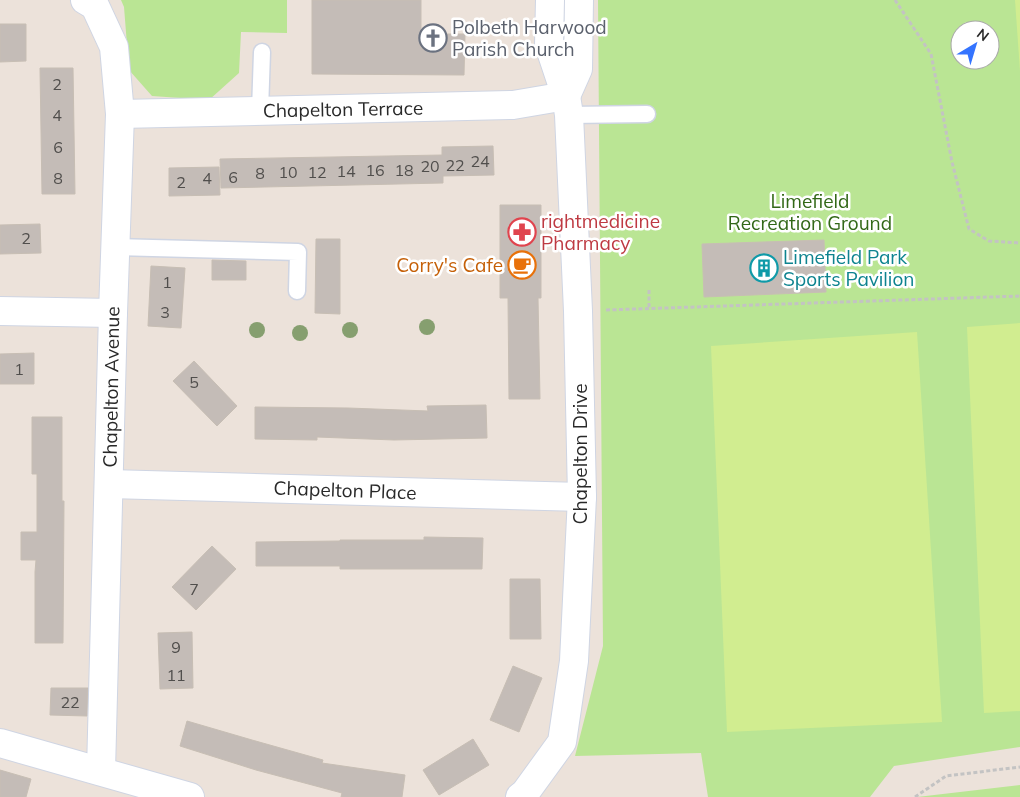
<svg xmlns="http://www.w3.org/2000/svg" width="1020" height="797" font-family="Mulish,sans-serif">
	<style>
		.green { fill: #bae594; fill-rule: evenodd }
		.pitch { fill: #d1ed90 }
		.building { fill: #c4bcb7; stroke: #c7beb4 }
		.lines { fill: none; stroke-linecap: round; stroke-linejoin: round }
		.lane-casing { stroke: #cfd5e3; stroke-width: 19 }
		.street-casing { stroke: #cfd5e3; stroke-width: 30 }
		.path { stroke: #c3c3c3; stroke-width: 3; stroke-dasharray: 4 2.5; stroke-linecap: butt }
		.lane { stroke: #fff; stroke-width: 16 }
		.street { stroke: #fff; stroke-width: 28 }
		.tree { fill: #869f6f }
		.labels { text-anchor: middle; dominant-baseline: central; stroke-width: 5; stroke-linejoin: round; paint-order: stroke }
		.number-label { font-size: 16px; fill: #504e4c }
		.worship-label { font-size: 19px; fill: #5b616d; stroke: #fff; text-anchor: start }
		.street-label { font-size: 19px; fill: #292929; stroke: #fff }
		.park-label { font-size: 19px; fill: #326817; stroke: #fff }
		.health-label { font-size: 19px; fill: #be3a42; stroke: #fff; text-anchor: start }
		.culture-label { font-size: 19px; fill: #0d838f; stroke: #fff; text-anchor: start }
		.food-label { font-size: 19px; fill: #c56008; stroke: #fff; text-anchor: end }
	</style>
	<rect width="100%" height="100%" fill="#ece2da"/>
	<g class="green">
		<path d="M121,0h166v33l-46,-1 -2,41 -30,27 -57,-4 -23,-26 -5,-63z"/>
		<path d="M598,0h422v747l-126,19 -24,31h-162l-7,-44 -126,3 28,-110zM960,30h30v30h-30z"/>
		<path d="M1020,785v12h-103z"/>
	</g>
	<g class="pitch">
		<path d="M1015,0h5v71z"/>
		<path d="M1020,323v388l-36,2 -17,-386z"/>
		<path d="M917,332l25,390 -215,10 -16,-386z"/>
	</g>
	<g class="building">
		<path d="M312,0h109v34h44l-1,41 -152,-1z"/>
		<path d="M0,24h26v37l-26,1z"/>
		<path d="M40,68h33l2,126h-33z"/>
		<path d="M493,146l1,29 -51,1v7l-222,5 -1,-29 222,-4v-8z"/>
		<path d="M219,167l1,28 -51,1v-28z"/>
		<path d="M500,205h41v93h-3l2,101h-31l-1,-101h-8z"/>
		<path d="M40,224l1,29 -41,1v-29z"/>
		<path d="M316,239h24v75l-25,-1z"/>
		<path d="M824,240l2,52 -122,5 -2,-53z"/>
		<path d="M212,260l34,1v19h-34z"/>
		<path d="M151,266l34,2 -4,60 -33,-2z"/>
		<path d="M34,353v31h-34v-30z"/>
		<path d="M194,361l43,45 -20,20 -44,-45z"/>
		<path d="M486,405l1,33 -93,2 -77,-3v3l-62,-1v-32l93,1 80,3 -1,-5z"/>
		<path d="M32,417h30v84h2l-1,142h-28v-71l1,-12h-15v-28h16v-58h-5z"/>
		<path d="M424,537l59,1 -1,31h-142v-3h-84v-24l84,-1v-1h84z"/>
		<path d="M212,546l24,23 -40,41 -24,-23z"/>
		<path d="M510,579h30l1,60h-31z"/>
		<path d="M192,632l1,56 -33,1 -2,-56z"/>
		<path d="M513,666l29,12 -23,54 -29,-12z"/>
		<path d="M51,688h37l-1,28 -37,-1z"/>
		<path d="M187,721l65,19 71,20 -1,3 83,12 -3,22h-61l1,-4 -86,-23 -76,-24z"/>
		<path d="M473,739l16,26 -50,30 -16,-25z"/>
		<path d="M0,770l31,9 -5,18h-26z"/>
	</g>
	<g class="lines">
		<g class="lane-casing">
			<g id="lane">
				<path d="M260,111l2,-59"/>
				<path d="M569,115l78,-1"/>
				<path d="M115,247l183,5 -1,39"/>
			</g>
		</g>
		<g class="street-casing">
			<g id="street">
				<path d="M85,0l10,6 19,41 6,67 -7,199 -12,458"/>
				<path d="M566,96l12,-27 1,-69"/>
				<path d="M120,114l393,-9 53,-9"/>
				<path d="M0,311l113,2"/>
				<path d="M109,484l473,13"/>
				<path d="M0,743l190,54"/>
				<path d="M520,797l5,-4 37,-51 12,-81 8,-164 -4,-186 -9,-196 -3,-19 -17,-51 1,-45"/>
			</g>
		</g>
		<g class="path">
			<path d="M895,0l36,54 21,108 17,67 20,12 31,2"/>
			<path d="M649,290v18"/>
			<path d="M606,310l414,-14"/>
			<path d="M915,797l31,-21 74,-9"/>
		</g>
		<use href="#lane" class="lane"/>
		<use href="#street" class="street"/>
	</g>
	<g class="tree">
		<circle cx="427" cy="327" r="8"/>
		<circle cx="257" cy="330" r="8"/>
		<circle cx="350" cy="330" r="8"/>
		<circle cx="300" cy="333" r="8"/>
	</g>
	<defs>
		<g id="church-ring" transform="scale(1.4375)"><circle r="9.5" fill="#fff" stroke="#6b7280" stroke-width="1.5"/><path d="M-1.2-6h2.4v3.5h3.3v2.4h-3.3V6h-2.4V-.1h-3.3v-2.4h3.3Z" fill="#6b7280"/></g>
		<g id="pharmacy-ring" transform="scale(1.4375)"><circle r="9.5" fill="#fff" stroke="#e0444e" stroke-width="1.5"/><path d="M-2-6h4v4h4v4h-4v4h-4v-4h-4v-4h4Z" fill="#e0444e"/></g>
		<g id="cafe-ring" transform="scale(1.4375)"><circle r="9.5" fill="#fff" stroke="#e8710a" stroke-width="1.5"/><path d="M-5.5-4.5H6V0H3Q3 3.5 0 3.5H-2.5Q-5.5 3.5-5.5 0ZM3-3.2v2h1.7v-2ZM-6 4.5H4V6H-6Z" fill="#e8710a"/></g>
		<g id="building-ring" transform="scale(1.4375)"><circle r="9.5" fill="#fff" stroke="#0f9aa8" stroke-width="1.5"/><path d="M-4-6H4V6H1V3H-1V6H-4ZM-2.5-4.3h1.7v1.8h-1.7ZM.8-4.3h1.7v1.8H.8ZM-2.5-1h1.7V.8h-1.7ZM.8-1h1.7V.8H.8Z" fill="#0f9aa8"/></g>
	</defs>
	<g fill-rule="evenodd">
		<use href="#church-ring" x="433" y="38"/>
		<use href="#pharmacy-ring" x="522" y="232"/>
		<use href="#cafe-ring" x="522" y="265"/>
		<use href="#building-ring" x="764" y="268"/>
	</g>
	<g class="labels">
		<g class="number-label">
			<text x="57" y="84">2</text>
			<text x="57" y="115">4</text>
			<text x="58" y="147">6</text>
			<text x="480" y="161">24</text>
			<text x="455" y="165">22</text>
			<text x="430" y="166">20</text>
			<text x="375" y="170">16</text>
			<text x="404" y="170">18</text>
			<text x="346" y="171">14</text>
			<text x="288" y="172">10</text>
			<text x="317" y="172">12</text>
			<text x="260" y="173">8</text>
			<text x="233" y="177">6</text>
			<text x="58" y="178">8</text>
			<text x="207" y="178">4</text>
			<text x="181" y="182">2</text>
			<text x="26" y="238">2</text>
			<text x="167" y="282">1</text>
			<text x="165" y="312">3</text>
			<text x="19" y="369">1</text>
			<text x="194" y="382">5</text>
			<text x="194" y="589">7</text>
			<text x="176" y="647">9</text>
			<text x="176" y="675">11</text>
			<text x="70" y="702">22</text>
		</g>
		<g class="worship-label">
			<text x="452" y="27">Polbeth Harwood<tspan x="452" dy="22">Parish Church</tspan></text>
		</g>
		<g class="street-label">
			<text transform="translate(343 109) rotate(-1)">Chapelton Terrace</text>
			<text transform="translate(111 387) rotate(-89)">Chapelton Avenue</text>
			<text transform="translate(580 454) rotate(-90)">Chapelton Drive</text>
			<text transform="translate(345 490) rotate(2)">Chapelton Place</text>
		</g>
		<g class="park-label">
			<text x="810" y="201">Limefield<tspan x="810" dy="22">Recreation Ground</tspan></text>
		</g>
		<g class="health-label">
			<text x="541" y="221">rightmedicine<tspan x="541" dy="22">Pharmacy</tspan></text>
		</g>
		<g class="culture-label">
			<text x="783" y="257">Limefield Park<tspan x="783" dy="22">Sports Pavilion</tspan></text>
		</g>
		<g class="food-label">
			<text x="503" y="265">Corry's Cafe</text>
		</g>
	</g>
	<g transform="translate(975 45) rotate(38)"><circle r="24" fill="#ffffff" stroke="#a9a9a9"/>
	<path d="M0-4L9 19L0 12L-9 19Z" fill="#3474ff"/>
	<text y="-8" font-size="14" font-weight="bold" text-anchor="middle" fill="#292929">N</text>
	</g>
</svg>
